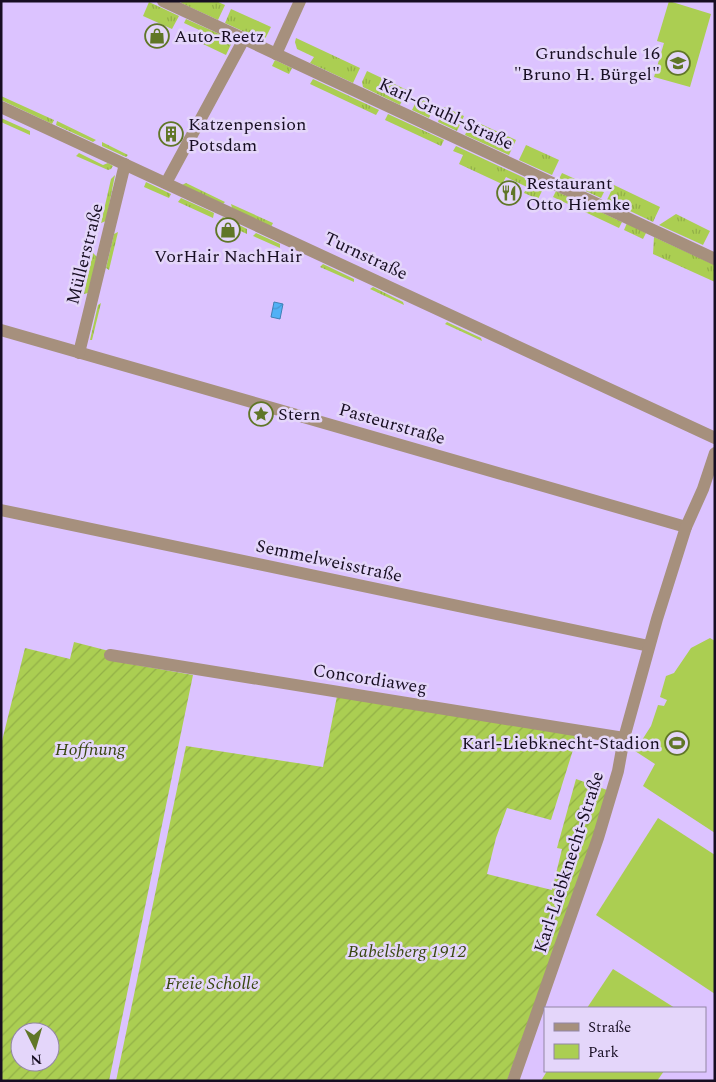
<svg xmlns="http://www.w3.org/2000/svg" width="716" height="1082" font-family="Spectral,serif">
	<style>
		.grass { fill: url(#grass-tufts) }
		.park { fill: #abce52 }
		.garden { fill: url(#garden-furrows); fill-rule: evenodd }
		.water { fill: url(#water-waves); stroke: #4080b6 }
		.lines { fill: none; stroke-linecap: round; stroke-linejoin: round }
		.minor { stroke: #a6907d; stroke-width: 12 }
		.labels { text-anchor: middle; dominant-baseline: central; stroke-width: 5; stroke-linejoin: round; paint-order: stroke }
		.poi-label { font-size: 18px; fill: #170e22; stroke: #e4d6fa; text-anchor: start }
		.street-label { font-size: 18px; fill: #170e22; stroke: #e4d6fa }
		.park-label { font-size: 18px; font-style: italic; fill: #394711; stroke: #e4d6fa }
	</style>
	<defs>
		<pattern id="grass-tufts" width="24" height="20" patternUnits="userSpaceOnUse" patternTransform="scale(1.25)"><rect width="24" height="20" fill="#abce52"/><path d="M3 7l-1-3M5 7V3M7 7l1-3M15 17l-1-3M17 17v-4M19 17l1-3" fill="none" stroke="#92b047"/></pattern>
		<pattern id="garden-furrows" width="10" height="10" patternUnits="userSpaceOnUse" patternTransform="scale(1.25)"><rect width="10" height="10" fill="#abce52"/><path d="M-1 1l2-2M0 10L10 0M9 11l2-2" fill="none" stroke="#92b047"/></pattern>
		<pattern id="water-waves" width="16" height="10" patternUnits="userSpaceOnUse" patternTransform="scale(1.25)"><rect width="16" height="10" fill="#51b1f6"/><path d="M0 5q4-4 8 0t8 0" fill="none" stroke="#4697d3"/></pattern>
	</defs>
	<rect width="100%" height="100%" fill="#dcc3ff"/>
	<g class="grass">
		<path d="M182,1h34l9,4 -7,15 -37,-17z"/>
		<path d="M149,2l30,14 -7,13 -29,-13z"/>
		<path d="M231,9l40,18 -7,14 -39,-18z"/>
		<path d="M186,19l47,21 -7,15 -23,-11 5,-10 -24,-11z"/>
		<path d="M296,38l64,30 -7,15 -43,-20 4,-6 -17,-8 -2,-7z"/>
		<path d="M275,60l17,8 -3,6 -17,-8z"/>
		<path d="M367,71l40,19 -7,15 -37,-18 -1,-5z"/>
		<path d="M313,79l66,31 -3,5 -66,-31z"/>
		<path d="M1,96l53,24 -2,4 -51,-24z"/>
		<path d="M423,100l12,5 -6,13 -17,-8 4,-8 5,2z"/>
		<path d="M444,107l20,9 -7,15 -19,-9z"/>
		<path d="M388,114l56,26 -3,6 -56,-26z"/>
		<path d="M1,118l29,13v4l-29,-13z"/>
		<path d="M472,120l44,20 -7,15 -44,-20z"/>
		<path d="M57,121l39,19 -3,2 -37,-17z"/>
		<path d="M102,142l26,13 -2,2 -24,-11z"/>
		<path d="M526,145l33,15 -7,15 -33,-15z"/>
		<path d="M456,146l88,41 -6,12 -14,-6 3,-6 -21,-10 -4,7 -43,-20 4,-9 -10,-4z"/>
		<path d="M79,153l24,12 5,-2 5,3 -2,3 -3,1 -32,-14z"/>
		<path d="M562,173l42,19 -3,6 -42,-19z"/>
		<path d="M115,175l-9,46 -5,2 10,-44z"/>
		<path d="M146,182l25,12 -2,4 -25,-11z"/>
		<path d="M186,183l39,19 -2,2 -41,-19z"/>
		<path d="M614,185l46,22 -7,15 -46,-22z"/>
		<path d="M556,191l66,31 -3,6 -66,-31z"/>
		<path d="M181,198l33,15 -1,5 -35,-16z"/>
		<path d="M231,204l42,19 -2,4 -39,-19z"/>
		<path d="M676,214l34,17 -7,14 -44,-20z"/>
		<path d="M223,217l24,12v5l-28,-13z"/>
		<path d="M627,223l19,10 -3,6 -19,-9z"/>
		<path d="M118,232l-9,38 -3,-2 8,-34z"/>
		<path d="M256,233l24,11v4l-27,-12z"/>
		<path d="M654,237l61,28v17l-62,-28z"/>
		<path d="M93,253l4,4 -9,36 -4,1z"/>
		<path d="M323,264l31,15v3l-34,-15z"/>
		<path d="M373,287l30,15 1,3 -34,-16z"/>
		<path d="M101,303l-9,37h-2l8,-35z"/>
		<path d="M447,322l34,16 1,3 -37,-17z"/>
	</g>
	<g class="park">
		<path d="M669,1l42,13 -21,73 -36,-10 10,-34 -7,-2z"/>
		<path d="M710,638l5,3v192l-72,-47 12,-22 -20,-13 16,-25 7,-21 6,1 3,-6 -7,-3 6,-21 8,-3 17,-25z"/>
		<path d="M658,818l57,37v139l-119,-79z"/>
		<path d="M613,969l62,39h-88z"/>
		<path d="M547,1071h117l-7,10h-116z"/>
	</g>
	<g class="garden">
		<path d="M74,642l35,9 -1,9 85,15 -84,406h-108v-336l24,-97 45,11zM20,1032h30v30h-30z"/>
		<path d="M337,696l241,38 -27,86 -44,-12 -11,30 -9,36 65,16 10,-41 -5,-1 19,-69 34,12 -103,290h-391l70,-335 137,21z"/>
	</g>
	<path class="water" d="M274,302l9,2 -3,15 -9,-2z"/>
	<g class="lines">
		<g class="minor">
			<path d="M163,1l552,258"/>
			<path d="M276,54l24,-53"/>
			<path d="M1,107l714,331"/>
			<path d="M166,183l78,-144"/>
			<path d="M1,330l685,197"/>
			<path d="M79,353l46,-189"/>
			<path d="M1,510l648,136"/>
			<path d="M110,655l514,83"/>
			<path d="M513,1081l85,-243 20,-67 6,-33 33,-119 29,-92 17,-38 12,-36"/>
		</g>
	</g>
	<defs>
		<g id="shop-ring" transform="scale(1.25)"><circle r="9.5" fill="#e4d6fa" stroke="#607627" stroke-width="1.5"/><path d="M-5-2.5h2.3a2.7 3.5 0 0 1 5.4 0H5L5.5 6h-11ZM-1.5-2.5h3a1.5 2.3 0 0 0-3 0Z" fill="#607627"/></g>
		<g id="school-ring" transform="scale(1.25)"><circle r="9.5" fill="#e4d6fa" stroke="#607627" stroke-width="1.5"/><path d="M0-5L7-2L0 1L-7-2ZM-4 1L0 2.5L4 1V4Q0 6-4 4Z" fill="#607627"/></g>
		<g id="building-ring" transform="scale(1.25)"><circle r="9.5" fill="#e4d6fa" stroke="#607627" stroke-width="1.5"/><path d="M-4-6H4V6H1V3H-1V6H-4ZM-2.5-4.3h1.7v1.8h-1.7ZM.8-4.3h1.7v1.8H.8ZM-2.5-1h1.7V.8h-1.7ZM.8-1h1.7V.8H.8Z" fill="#607627"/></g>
		<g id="restaurant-ring" transform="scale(1.25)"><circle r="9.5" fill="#e4d6fa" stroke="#607627" stroke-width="1.5"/><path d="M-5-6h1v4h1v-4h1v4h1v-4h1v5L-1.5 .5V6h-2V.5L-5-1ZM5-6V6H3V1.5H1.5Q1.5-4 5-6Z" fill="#607627"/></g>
		<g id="sight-ring" transform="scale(1.25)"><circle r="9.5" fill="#e4d6fa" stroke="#607627" stroke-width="1.5"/><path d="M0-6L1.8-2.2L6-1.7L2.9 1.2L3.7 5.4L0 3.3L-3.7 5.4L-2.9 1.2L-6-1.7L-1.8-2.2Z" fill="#607627"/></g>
		<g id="stadium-ring" transform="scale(1.25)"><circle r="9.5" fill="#e4d6fa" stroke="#607627" stroke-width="1.5"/><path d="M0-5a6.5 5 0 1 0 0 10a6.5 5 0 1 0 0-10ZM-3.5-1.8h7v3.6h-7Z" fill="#607627"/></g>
	</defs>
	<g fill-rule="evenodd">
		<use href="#shop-ring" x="157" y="36"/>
		<use href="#school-ring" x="678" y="63"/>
		<use href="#building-ring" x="171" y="134"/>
		<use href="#restaurant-ring" x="509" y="193"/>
		<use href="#shop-ring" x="228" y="230"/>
		<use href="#sight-ring" x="261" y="414"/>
		<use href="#stadium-ring" x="677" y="743"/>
	</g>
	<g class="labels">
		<g class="poi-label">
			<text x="174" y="36">Auto-Reetz</text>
			<text x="660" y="53" text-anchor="end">Grundschule 16<tspan x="660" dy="21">"Bruno H. Bürgel"</tspan></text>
			<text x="188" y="124">Katzenpension<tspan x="188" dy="21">Potsdam</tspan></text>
			<text x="526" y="183">Restaurant<tspan x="526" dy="21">Otto Hiemke</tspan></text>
			<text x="228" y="256" text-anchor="middle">VorHair NachHair</text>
			<text x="278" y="414">Stern</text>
			<text x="660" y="743" text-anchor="end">Karl-Liebknecht-Stadion</text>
		</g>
		<g class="street-label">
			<text transform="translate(446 114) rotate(25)">Karl-Gruhl-Straße</text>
			<text transform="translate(85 254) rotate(-76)">Müllerstraße</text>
			<text transform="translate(366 256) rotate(25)">Turnstraße</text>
			<text transform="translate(392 424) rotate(16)">Pasteurstraße</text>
			<text transform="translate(329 561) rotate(12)">Semmelweisstraße</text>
			<text transform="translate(370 679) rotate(9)">Concordiaweg</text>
			<text transform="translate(569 862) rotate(-72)">Karl-Liebknecht-Straße</text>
		</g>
		<g class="park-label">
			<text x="90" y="749">Hoffnung</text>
			<text x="407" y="951">Babelsberg 1912</text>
			<text x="212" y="983">Freie Scholle</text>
		</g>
	</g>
	<rect width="716" height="1082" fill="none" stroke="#170e22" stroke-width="5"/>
	<rect x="544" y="1007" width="162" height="65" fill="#e4d6fa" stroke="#9286a4"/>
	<rect x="554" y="1023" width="25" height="8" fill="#a6907d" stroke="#9286a4"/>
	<text x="588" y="1032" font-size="15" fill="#170e22">Straße</text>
	<rect x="554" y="1044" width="25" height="15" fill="#abce52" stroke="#9286a4"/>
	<text x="588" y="1057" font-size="15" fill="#170e22">Park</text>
	<g transform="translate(35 1047) rotate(175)"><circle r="24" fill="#e4d6fa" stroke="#9286a4"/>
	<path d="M0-4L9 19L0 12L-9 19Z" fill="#607627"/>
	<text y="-8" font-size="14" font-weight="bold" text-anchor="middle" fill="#170e22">N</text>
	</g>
</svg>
